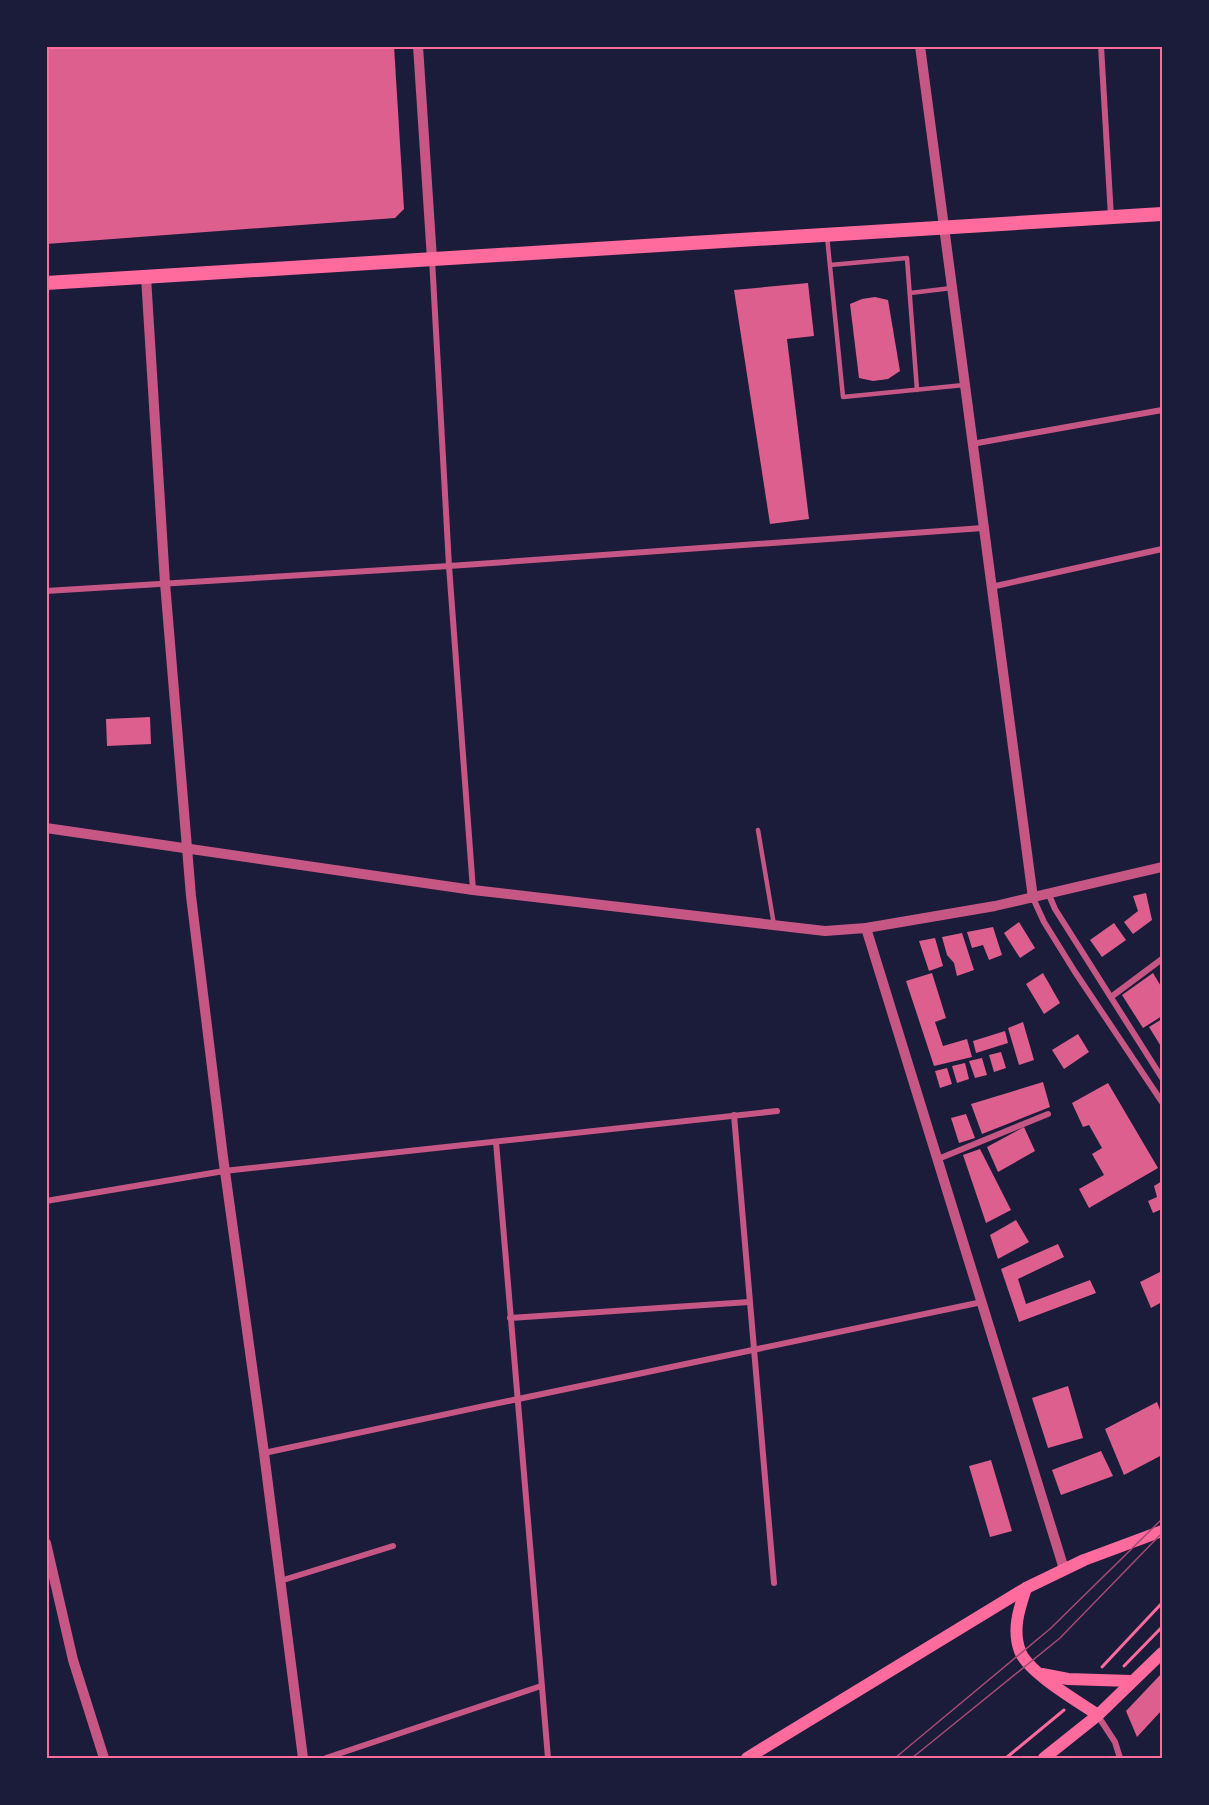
<svg xmlns="http://www.w3.org/2000/svg" width="1209" height="1805" font-family="Lora,serif">
	<style>
		.building { fill: #dd5f8e }
		.lines { fill: none; stroke-linecap: round; stroke-linejoin: round }
		.path { stroke: #ff6b9d; stroke-width: 3 }
		.service { stroke: #c65784; stroke-width: 4.5 }
		.minor { stroke: #c65784; stroke-width: 6 }
		.tertiary { stroke: #c65784; stroke-width: 10 }
		.secondary { stroke: #ff6b9d; stroke-width: 12 }
		.primary { stroke: #ff6b9d; stroke-width: 14 }
		.tram { stroke: #a44b75; stroke-width: 1.5 }
		.neatline { fill: none; stroke: #ff6b9d; stroke-width: 2 }
	</style>
	<rect width="100%" height="100%" fill="#1b1b3a"/>
	<g class="building">
		<path d="M46,46h348l10,163 -9,9 -349,26z"/>
		<path d="M808,283l6,53 -27,3 22,180 -39,5 -36,-234z"/>
		<path d="M875,297l13,3 12,71 -12,8 -15,2 -14,-3 -9,-74 12,-5z"/>
		<path d="M150,717l1,27 -44,2 -1,-27z"/>
		<path d="M1146,893l6,27 -19,14 -9,-12 14,-11 -5,-15z"/>
		<path d="M1019,922l16,26 -15,10 -16,-25z"/>
		<path d="M1114,923l12,17 -24,17 -12,-17z"/>
		<path d="M993,927l9,28 -13,5 -6,-15 -11,3 -5,-16z"/>
		<path d="M962,933l12,37 -17,6 -3,-13 -7,-8 -5,-18z"/>
		<path d="M935,938l8,28 -14,5 -10,-30z"/>
		<path d="M932,973l14,45 -11,4 8,24 24,-7 5,18 -38,9 -28,-85z"/>
		<path d="M1043,973l17,30 -16,11 -18,-30z"/>
		<path d="M1153,973l9,15v28l-19,12 -21,-33z"/>
		<path d="M1162,1019v29l-13,-21z"/>
		<path d="M1023,1022l11,38 -15,5 -11,-37z"/>
		<path d="M1005,1031l3,12 -32,10 -3,-12z"/>
		<path d="M1078,1034l11,18 -25,17 -12,-19z"/>
		<path d="M1001,1052l5,16 -12,4 -5,-17z"/>
		<path d="M982,1058l5,17 -12,3 -6,-17z"/>
		<path d="M965,1063l4,16 -12,4 -5,-17z"/>
		<path d="M947,1068l5,16 -12,4 -5,-17z"/>
		<path d="M1043,1082l7,25 -68,27 -11,-30z"/>
		<path d="M1108,1083l50,85 -69,40 -10,-19 25,-14 -12,-21 10,-6 -13,-23 -6,2 -11,-24z"/>
		<path d="M966,1114l9,24 -16,5 -8,-25z"/>
		<path d="M1024,1127l11,24 -37,21 -11,-25z"/>
		<path d="M980,1149l31,61 -25,13 -23,-68z"/>
		<path d="M1162,1181v28l-9,4 -5,-12 9,-4 -3,-11z"/>
		<path d="M1016,1220l13,22 -31,17 -8,-24z"/>
		<path d="M1058,1244l6,13 -46,22 8,25 64,-24 6,13 -77,29 -18,-53z"/>
		<path d="M1162,1271v31l-11,6 -11,-26z"/>
		<path d="M1068,1386l15,52 -35,10 -16,-50z"/>
		<path d="M1157,1402l5,13v40l-38,20 -19,-46z"/>
		<path d="M1101,1451l12,25 -52,19 -9,-25z"/>
		<path d="M991,1460l21,71 -22,6 -21,-71z"/>
		<path d="M1162,1673v37l-25,27 -11,-26z"/>
	</g>
	<g class="lines">
		<g class="path">
			<path d="M1124,1666l38,-39"/>
			<path d="M1102,1667l60,-64"/>
			<path d="M1006,1758l58,-48"/>
		</g>
		<g class="service">
			<path d="M827,236l16,161 121,-12"/>
			<path d="M830,265l77,-7 10,132"/>
			<path d="M910,293l42,-5"/>
			<path d="M758,830l16,95"/>
		</g>
		<g class="minor">
			<path d="M1101,46l10,171"/>
			<path d="M432,259l17,307 24,324"/>
			<path d="M972,444l190,-34"/>
			<path d="M991,587l171,-38"/>
			<path d="M46,591l403,-25 534,-38"/>
			<path d="M1049,895l6,14 107,169"/>
			<path d="M1033,898l11,24 31,50 87,130"/>
			<path d="M1111,997l51,-38"/>
			<path d="M734,1115l40,468"/>
			<path d="M496,1142l52,616"/>
			<path d="M938,1159l110,-45"/>
			<path d="M46,1201l178,-30 553,-60"/>
			<path d="M510,1318l239,-16"/>
			<path d="M264,1453c239,-52 479,-100 718,-151"/>
			<path d="M280,1581l113,-35"/>
			<path d="M1098,1716l17,26 5,16"/>
			<path d="M326,1758l215,-72"/>
		</g>
		<g class="tertiary">
			<path d="M418,46l14,213"/>
			<path d="M920,46l113,852"/>
			<path d="M146,277l19,306 26,313 32,261 41,296 39,305"/>
			<path d="M46,828l427,62 352,41 41,-3 129,-22 167,-39"/>
			<path d="M866,928l198,641"/>
			<path d="M46,1543l27,117 31,98"/>
		</g>
		<g class="secondary">
			<path d="M1026,1588c-7,21 -14,42 -6,63 7,21 59,51 78,64"/>
			<path d="M1042,1674l26,5 63,2"/>
			<path d="M747,1758l279,-170 58,-28 78,-29"/>
			<path d="M1044,1758l54,-43 64,-62"/>
		</g>
		<path class="primary" d="M46,283l1116,-69"/>
		<g class="tram">
			<path d="M895,1758l156,-130 111,-109"/>
			<path d="M912,1758l148,-120 102,-105"/>
		</g>
	</g>
	<rect width="1209" height="1805" fill="none" stroke="#1b1b3a" stroke-width="96"/>
	<rect x="48" y="48" width="1113" height="1709" class="neatline"/>
</svg>
